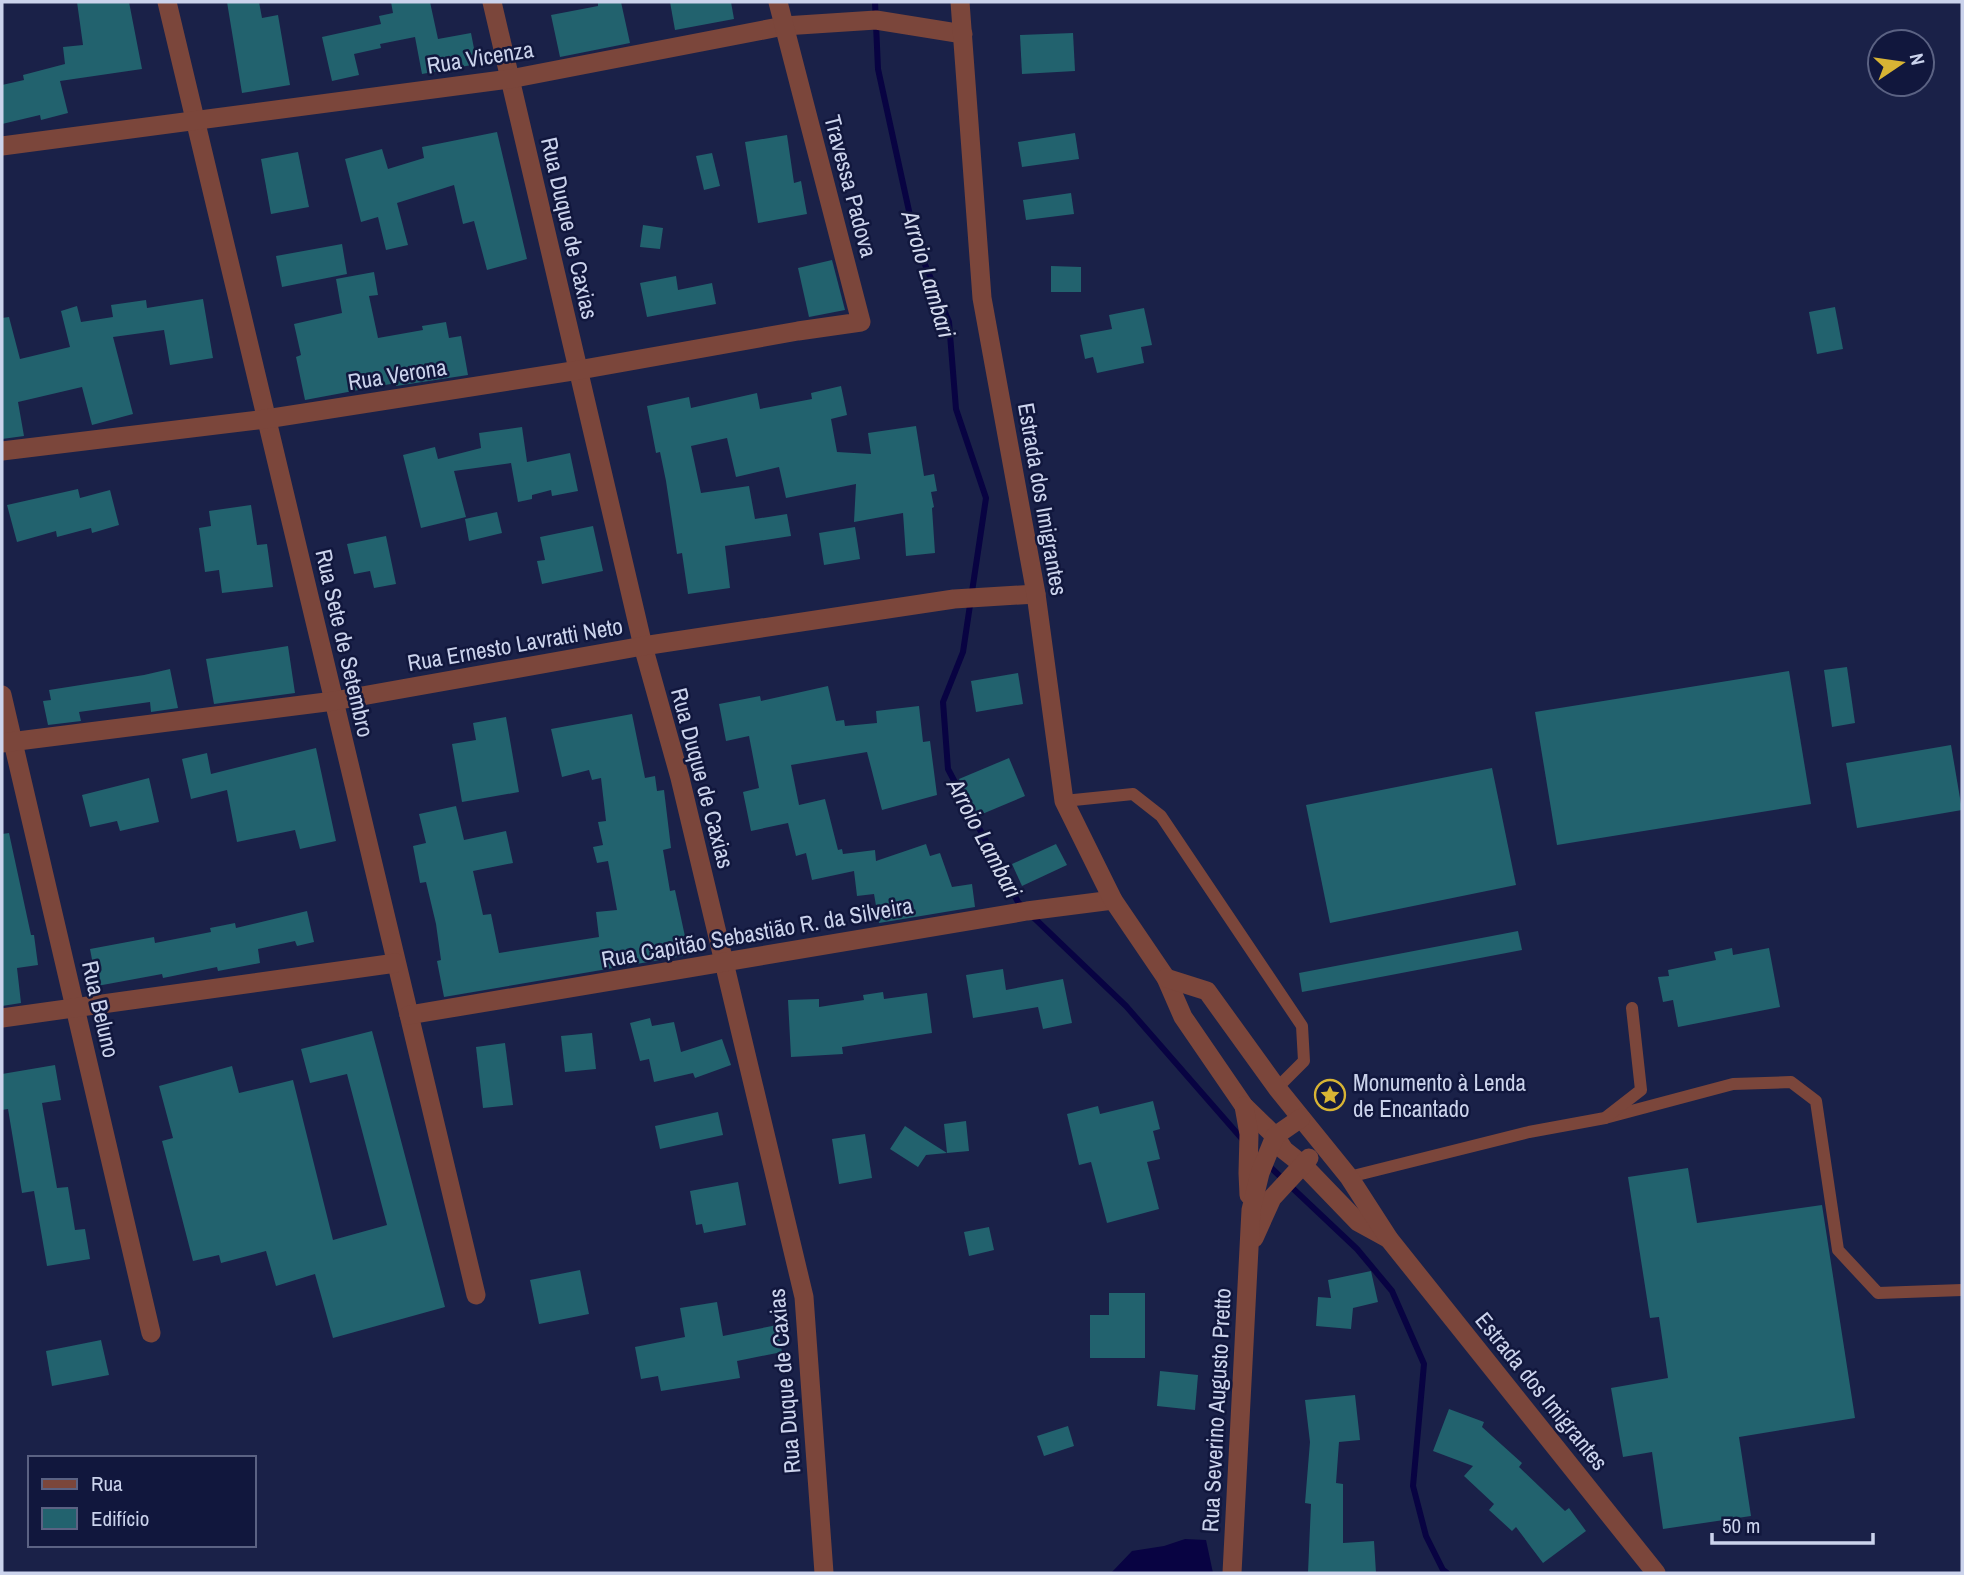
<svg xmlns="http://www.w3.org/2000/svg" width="1964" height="1575" font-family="'Archivo Narrow',sans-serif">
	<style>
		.water { fill: #080342 }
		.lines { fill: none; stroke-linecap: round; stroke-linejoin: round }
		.stream { stroke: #080342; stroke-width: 6 }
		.building { fill: #22626e }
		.service { stroke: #7b463b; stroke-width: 12 }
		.minor { stroke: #7b463b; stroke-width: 19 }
		.tertiary { stroke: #7b463b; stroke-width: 19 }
		.labels { text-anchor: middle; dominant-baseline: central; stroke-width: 5; stroke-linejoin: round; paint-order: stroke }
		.street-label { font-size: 23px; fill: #cbd3ec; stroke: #11173d }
		.poi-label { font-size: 23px; fill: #cbd3ec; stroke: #11173d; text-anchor: start }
		.water-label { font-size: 24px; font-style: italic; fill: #d3d9ed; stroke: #11173d }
	</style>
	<rect width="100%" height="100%" fill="#1a2148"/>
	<path class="water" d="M1185,1539l21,1 7,33h-102l21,-22 32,-5z"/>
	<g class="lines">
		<g class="stream">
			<path d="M875,2l3,67 38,174 33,79 7,87 30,89 -23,154 -20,50 5,67 70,133 4,4"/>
			<path d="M1030,914l96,92 117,134"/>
			<path d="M1268,1165l89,84 35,42 32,73 -11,122 13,50 17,34 4,3"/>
		</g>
	</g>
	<g class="building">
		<path d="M77,2h52l13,67 -82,12 8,32 -27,7 -1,-5 -38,9v-39l22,-5 -1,-5 42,-11 -2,-17 20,-2z"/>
		<path d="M227,2h32l3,16 16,-3 12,70 -48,8z"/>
		<path d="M391,2h39l8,37 33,-6 6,31 -55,10 -7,-37 -35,7 1,4 -27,6 5,21 -27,6 -10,-44 59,-13 -2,-8 14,-3z"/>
		<path d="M598,2h23l9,41 -70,14 -9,-42 47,-9z"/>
		<path d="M670,2h61l3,17 -59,11z"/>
		<path d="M1073,33l2,38 -53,3 -2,-39z"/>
		<path d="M497,132l30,127 -40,11 -13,-49 -11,3 -9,-39 -57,18 11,42 -22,5 -8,-33 -17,5 -16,-63 37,-10 6,20 36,-11 -2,-11z"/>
		<path d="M1075,133l4,26 -57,8 -4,-25z"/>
		<path d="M787,135l7,48 7,-2 6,33 -49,9 -13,-81z"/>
		<path d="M298,152l11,55 -38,7 -10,-55z"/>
		<path d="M712,153l8,33 -16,4 -8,-34z"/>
		<path d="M1071,193l3,21 -48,6 -3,-20z"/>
		<path d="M643,225l20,3 -3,21 -20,-2z"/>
		<path d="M342,244l5,30 -65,13 -6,-31z"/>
		<path d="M832,260l13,50 -36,7 -11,-49z"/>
		<path d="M1051,266l30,1v25h-30z"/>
		<path d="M374,272l4,23 -9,1 9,42 45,-8 -1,-4 24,-4 3,16 12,-2 7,39 -72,11v-3l-91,17 -9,-43 5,-2 -7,-31 48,-11 -6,-34z"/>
		<path d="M676,276l2,14 34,-7 4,21 -69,13 -7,-34z"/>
		<path d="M203,299l10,59 -43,7 -6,-35 -51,7 20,77 -41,11 -10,-38 -64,15 6,34 -22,3v-121l7,-1 11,42 50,-12 -9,-36 16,-5 4,16 32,-5 -2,-12 35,-5 1,8z"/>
		<path d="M1835,307l8,42 -26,5 -8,-42z"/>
		<path d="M1144,308l8,37 -11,2 3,16 -47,10 -4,-16 -8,2 -5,-24 32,-6 -3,-14z"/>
		<path d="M841,386l6,29 -16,4 6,33 34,2 -3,-21 48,-7 8,50 10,-2 3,17 -6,1 3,15 -2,1 3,45 -29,3 -3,-43 -49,9 2,-38 -70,14 -7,-31 -43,10 -9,-39 -36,8 10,47 48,-7 6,33 32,-5 4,22 -66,10 5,42 -42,6 -6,-41 -5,1 -11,-73 -6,-29 -4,1 -9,-47 42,-9 2,11 66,-15 3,16 52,-10 -1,-6z"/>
		<path d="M522,427l5,35 43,-9 8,38 -26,5 -1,-6 -19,5v4l-14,3 -7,-39 -57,8 12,46 -45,11 -18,-73 32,-8 3,12 43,-11 -2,-15z"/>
		<path d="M78,489l2,9 30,-8 9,35 -27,8 -1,-5 -34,9 -1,-6 -39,11 -10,-37z"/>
		<path d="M251,505l6,40 10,-1 6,43 -51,6 -3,-23 -14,2 -6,-44 12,-2 -2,-15z"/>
		<path d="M497,512l5,21 -33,8 -4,-22z"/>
		<path d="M593,526l10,45 -61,13 -5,-23 8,-1 -5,-23z"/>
		<path d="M855,527l5,32 -36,6 -5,-32z"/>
		<path d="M386,536l10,48 -22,4 -4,-17 -16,3 -7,-30z"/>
		<path d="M288,646l7,47 -81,11 -8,-45z"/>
		<path d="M1847,667l8,56 -23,4 -8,-57z"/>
		<path d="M170,669l8,39 -27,4 -1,-10 -71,10 2,9 -33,4 -5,-24 8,-1 -2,-10 95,-15z"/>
		<path d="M1789,671l22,133 -254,41 -22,-133z"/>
		<path d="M1018,673l5,31 -47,8 -5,-31z"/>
		<path d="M828,686l8,35 8,-1 1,6 32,-3 -1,-12 43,-5 4,36 7,-1 7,54 -55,15 -15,-58 -76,13 8,40 26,-6 13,51 4,-1 1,5 32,-4 1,11 50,-17 4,12 10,-3 12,34 20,-3 3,23 -96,16 -5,-29 -17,2 -3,-25 -42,9 -6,-27 -10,3 -8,-33 -37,8 -8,-39 16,-4 -10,-52 -23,5 -7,-37 41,-8 1,5z"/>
		<path d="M632,714l13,64 10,-2 2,15 7,-1 7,58 -8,2 7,41 5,-1 14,65 -245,42 -7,-36 4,-1 -5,-36 -10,-42 -6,1 -7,-37 13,-3 -7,-29 37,-8 8,34 42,-9 7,32 -40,8 10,44 8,-1 8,39 100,-16 -3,-25 21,-2 -9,-49 -11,2 -4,-16 10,-2 -5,-23 8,-1 -5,-43 -9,2 -3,-10 -27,7 -11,-48z"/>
		<path d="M506,717l13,75 -57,10 -10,-58 24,-4 -3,-17z"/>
		<path d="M1951,745l11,65 -105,18 -11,-65z"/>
		<path d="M316,748l20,93 -36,8 -5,-19 -58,12 -10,-52 -36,9 -9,-40 25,-6 4,21z"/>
		<path d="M1009,758l16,38 -50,21 -16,-38z"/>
		<path d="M1492,768l24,117 -186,38 -24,-118z"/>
		<path d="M149,778l10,44 -39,9 -3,-10 -27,6 -8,-32z"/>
		<path d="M9,833l22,102h3l4,30 -21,3 4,35 -19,3v-172z"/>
		<path d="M1056,844l11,21 -45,21 -10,-22z"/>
		<path d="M307,911l7,31 -17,4 -2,-5 -37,8 2,14 -42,8 -1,-4 -54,11 -1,-4 -65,12 -7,-37 64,-12 1,6 56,-11 -1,-4 25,-5 1,5z"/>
		<path d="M1518,931l4,19 -220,42 -3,-19z"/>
		<path d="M1732,948l1,7 36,-7 11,59 -102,20 -5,-27 -10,2 -5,-25 11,-1 -1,-6 48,-10 -2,-8z"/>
		<path d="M1003,969l3,21 57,-11 9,44 -29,6 -5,-22 -65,11 -7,-43z"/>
		<path d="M883,992l1,7 43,-6 5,40 -90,14 1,7 -52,3 -3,-57 31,-1v8l45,-7 -1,-5z"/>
		<path d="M650,1018l2,8 22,-4 7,30 41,-13 9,26 -36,13 -2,-5 -39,9 -5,-23 -9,2 -10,-38z"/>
		<path d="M372,1031l73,276 -112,31 -18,-64 -39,12 -10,-35 -45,12 -2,-8 -26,6 -31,-120 11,-3 -14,-52 73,-20 7,27 54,-13 40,160 54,-15 -40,-151 -37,9 -9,-34z"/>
		<path d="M592,1033l4,36 -31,3 -4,-36z"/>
		<path d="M505,1043l8,62 -30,3 -7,-61z"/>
		<path d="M55,1065l6,35 -19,3 15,85 11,-1 7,43 10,-1 5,30 -43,7 -13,-75 -12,2 -14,-84 -6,1v-36z"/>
		<path d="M1153,1101l7,28 -7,2 7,28 -13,3 12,47 -52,14 -16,-61 -12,3 -12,-51 31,-8 2,8z"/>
		<path d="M718,1112l5,23 -63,14 -5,-23z"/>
		<path d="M966,1121l3,30 -22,2 -3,-29z"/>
		<path d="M905,1126l12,8 30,19 -21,2 -8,12 -28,-18z"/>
		<path d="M865,1134l7,44 -33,6 -7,-45z"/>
		<path d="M1688,1168l9,55 125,-18 33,213 -116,19 12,79 -88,13 -11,-77 -29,5 -12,-69 57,-10 -9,-61 -9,1 -22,-141z"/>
		<path d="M738,1182l8,43 -42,8 -2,-9 -6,1 -6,-34z"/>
		<path d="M989,1227l5,23 -25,6 -5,-24z"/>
		<path d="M580,1270l9,44 -50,10 -9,-44z"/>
		<path d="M1371,1271l7,31 -25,6 -2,21 -35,-3 2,-29 13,1 -3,-18z"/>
		<path d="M1109,1293h36v65h-55v-43h19z"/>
		<path d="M717,1302l6,34 54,-11 5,27 -45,9 3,17 -79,13 -3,-15 -17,3 -6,-32 50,-10 -5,-29z"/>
		<path d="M101,1340l8,35 -57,11 -6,-35z"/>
		<path d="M1160,1371l38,4 -3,35 -38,-4z"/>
		<path d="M1355,1395l5,45 -21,2 -3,41 7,1v59l31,-2 2,32h-68l3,-69 -6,-1 5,-61 -5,-42z"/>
		<path d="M1449,1409l35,13 -2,5 40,36 -3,4 46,44 4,-3 17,23 -43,32 -27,-36 -4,4 -23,-21 5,-6 -30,-28 9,-10 -40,-15z"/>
		<path d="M1068,1426l6,20 -30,10 -7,-20z"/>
	</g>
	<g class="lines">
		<g class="service">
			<path d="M1064,801l69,-7 28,22 141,210 2,35 -27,27"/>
			<path d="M1605,1118l128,-34 58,-2 25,19 22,149 40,43 84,-3"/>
			<path d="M1349,1177l180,-45 76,-14 36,-28 -9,-82"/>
		</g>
		<g class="minor">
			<path d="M167,2l309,1293"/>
			<path d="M492,2l151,644 37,132 124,519 20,276"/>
			<path d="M2,146l508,-67 274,-53 92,-6 87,14"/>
			<path d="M2,451l264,-32 313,-49 219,-39 63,-9 -83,-320"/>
			<path d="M2,695l149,638"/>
			<path d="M2,743l332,-42 309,-55 311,-47 82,-5"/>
			<path d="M409,1015l618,-104 86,-11"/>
			<path d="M2,1018l394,-55"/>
		</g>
		<g class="tertiary">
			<path d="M960,2l22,296 54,296 28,207 49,99 53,78 17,39 61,89 31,30 9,14 19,15 55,57 31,17"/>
			<path d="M1166,978l41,13 70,97 72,89 40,62 267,334"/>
			<path d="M1244,1106l5,28 -1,39 1,22"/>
			<path d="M1254,1238l18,-40 37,-40"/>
			<path d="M1232,1573l19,-363 9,-37 15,-37 26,-18"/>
		</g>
	</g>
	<defs>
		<g id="sight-ring" transform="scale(1.575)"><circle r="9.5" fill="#11173d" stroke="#d8b434" stroke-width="1.5"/><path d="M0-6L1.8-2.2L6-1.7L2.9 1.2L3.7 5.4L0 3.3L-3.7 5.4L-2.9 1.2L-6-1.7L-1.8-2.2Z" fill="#d8b434"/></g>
	</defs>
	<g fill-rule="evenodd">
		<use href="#sight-ring" x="1330" y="1095"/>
	</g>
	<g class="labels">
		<g class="street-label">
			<text transform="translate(480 57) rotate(-9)">Rua Vicenza</text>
			<text transform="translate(851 186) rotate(75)">Travessa Padova</text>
			<text transform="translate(570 228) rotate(77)">Rua Duque de Caxias</text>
			<text transform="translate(397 374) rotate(-9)">Rua Verona</text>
			<text transform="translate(1043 499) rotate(80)">Estrada dos Imigrantes</text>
			<text transform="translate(345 643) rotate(77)">Rua Sete de Setembro</text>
			<text transform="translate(515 644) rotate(-10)">Rua Ernesto Lavratti Neto</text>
			<text transform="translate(703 778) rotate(75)">Rua Duque de Caxias</text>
			<text transform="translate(757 932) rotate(-10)">Rua Capitão Sebastião R. da Silveira</text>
			<text transform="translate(101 1009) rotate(77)">Rua Beluno</text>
			<text transform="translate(784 1381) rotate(-95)">Rua Duque de Caxias</text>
			<text transform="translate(1542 1391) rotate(51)">Estrada dos Imigrantes</text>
			<text transform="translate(1216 1410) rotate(-87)">Rua Severino Augusto Pretto</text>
		</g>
		<g class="poi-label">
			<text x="1353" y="1082">Monumento à Lenda<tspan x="1353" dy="26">de Encantado</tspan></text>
		</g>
		<g class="water-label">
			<text transform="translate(929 274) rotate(73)">Arroio Lambari</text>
			<text transform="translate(985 838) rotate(62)">Arroio Lambari</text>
		</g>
	</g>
	<rect width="1964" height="1575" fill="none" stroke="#cbd3ec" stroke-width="7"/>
	<rect x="28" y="1456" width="228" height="91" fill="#11173d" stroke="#5b6283" stroke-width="2"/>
	<rect x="42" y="1479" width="35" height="10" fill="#7b463b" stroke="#5b6283" stroke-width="2"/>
	<text x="91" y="1491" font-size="21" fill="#cbd3ec">Rua</text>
	<rect x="42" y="1508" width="35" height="21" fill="#22626e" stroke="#5b6283" stroke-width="2"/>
	<text x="91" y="1526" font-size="21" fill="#cbd3ec">Edifício</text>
	<g transform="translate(1901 63) rotate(77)"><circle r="33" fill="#11173d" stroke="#5b6283" stroke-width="2"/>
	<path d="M0-5L12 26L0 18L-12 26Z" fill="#d8b434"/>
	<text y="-10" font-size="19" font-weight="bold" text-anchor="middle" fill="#cbd3ec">N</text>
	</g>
	<path d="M1712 1533v10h161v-10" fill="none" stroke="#cbd3ec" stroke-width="3.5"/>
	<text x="1722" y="1533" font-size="21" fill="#cbd3ec" stroke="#11173d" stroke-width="5" paint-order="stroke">50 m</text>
</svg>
